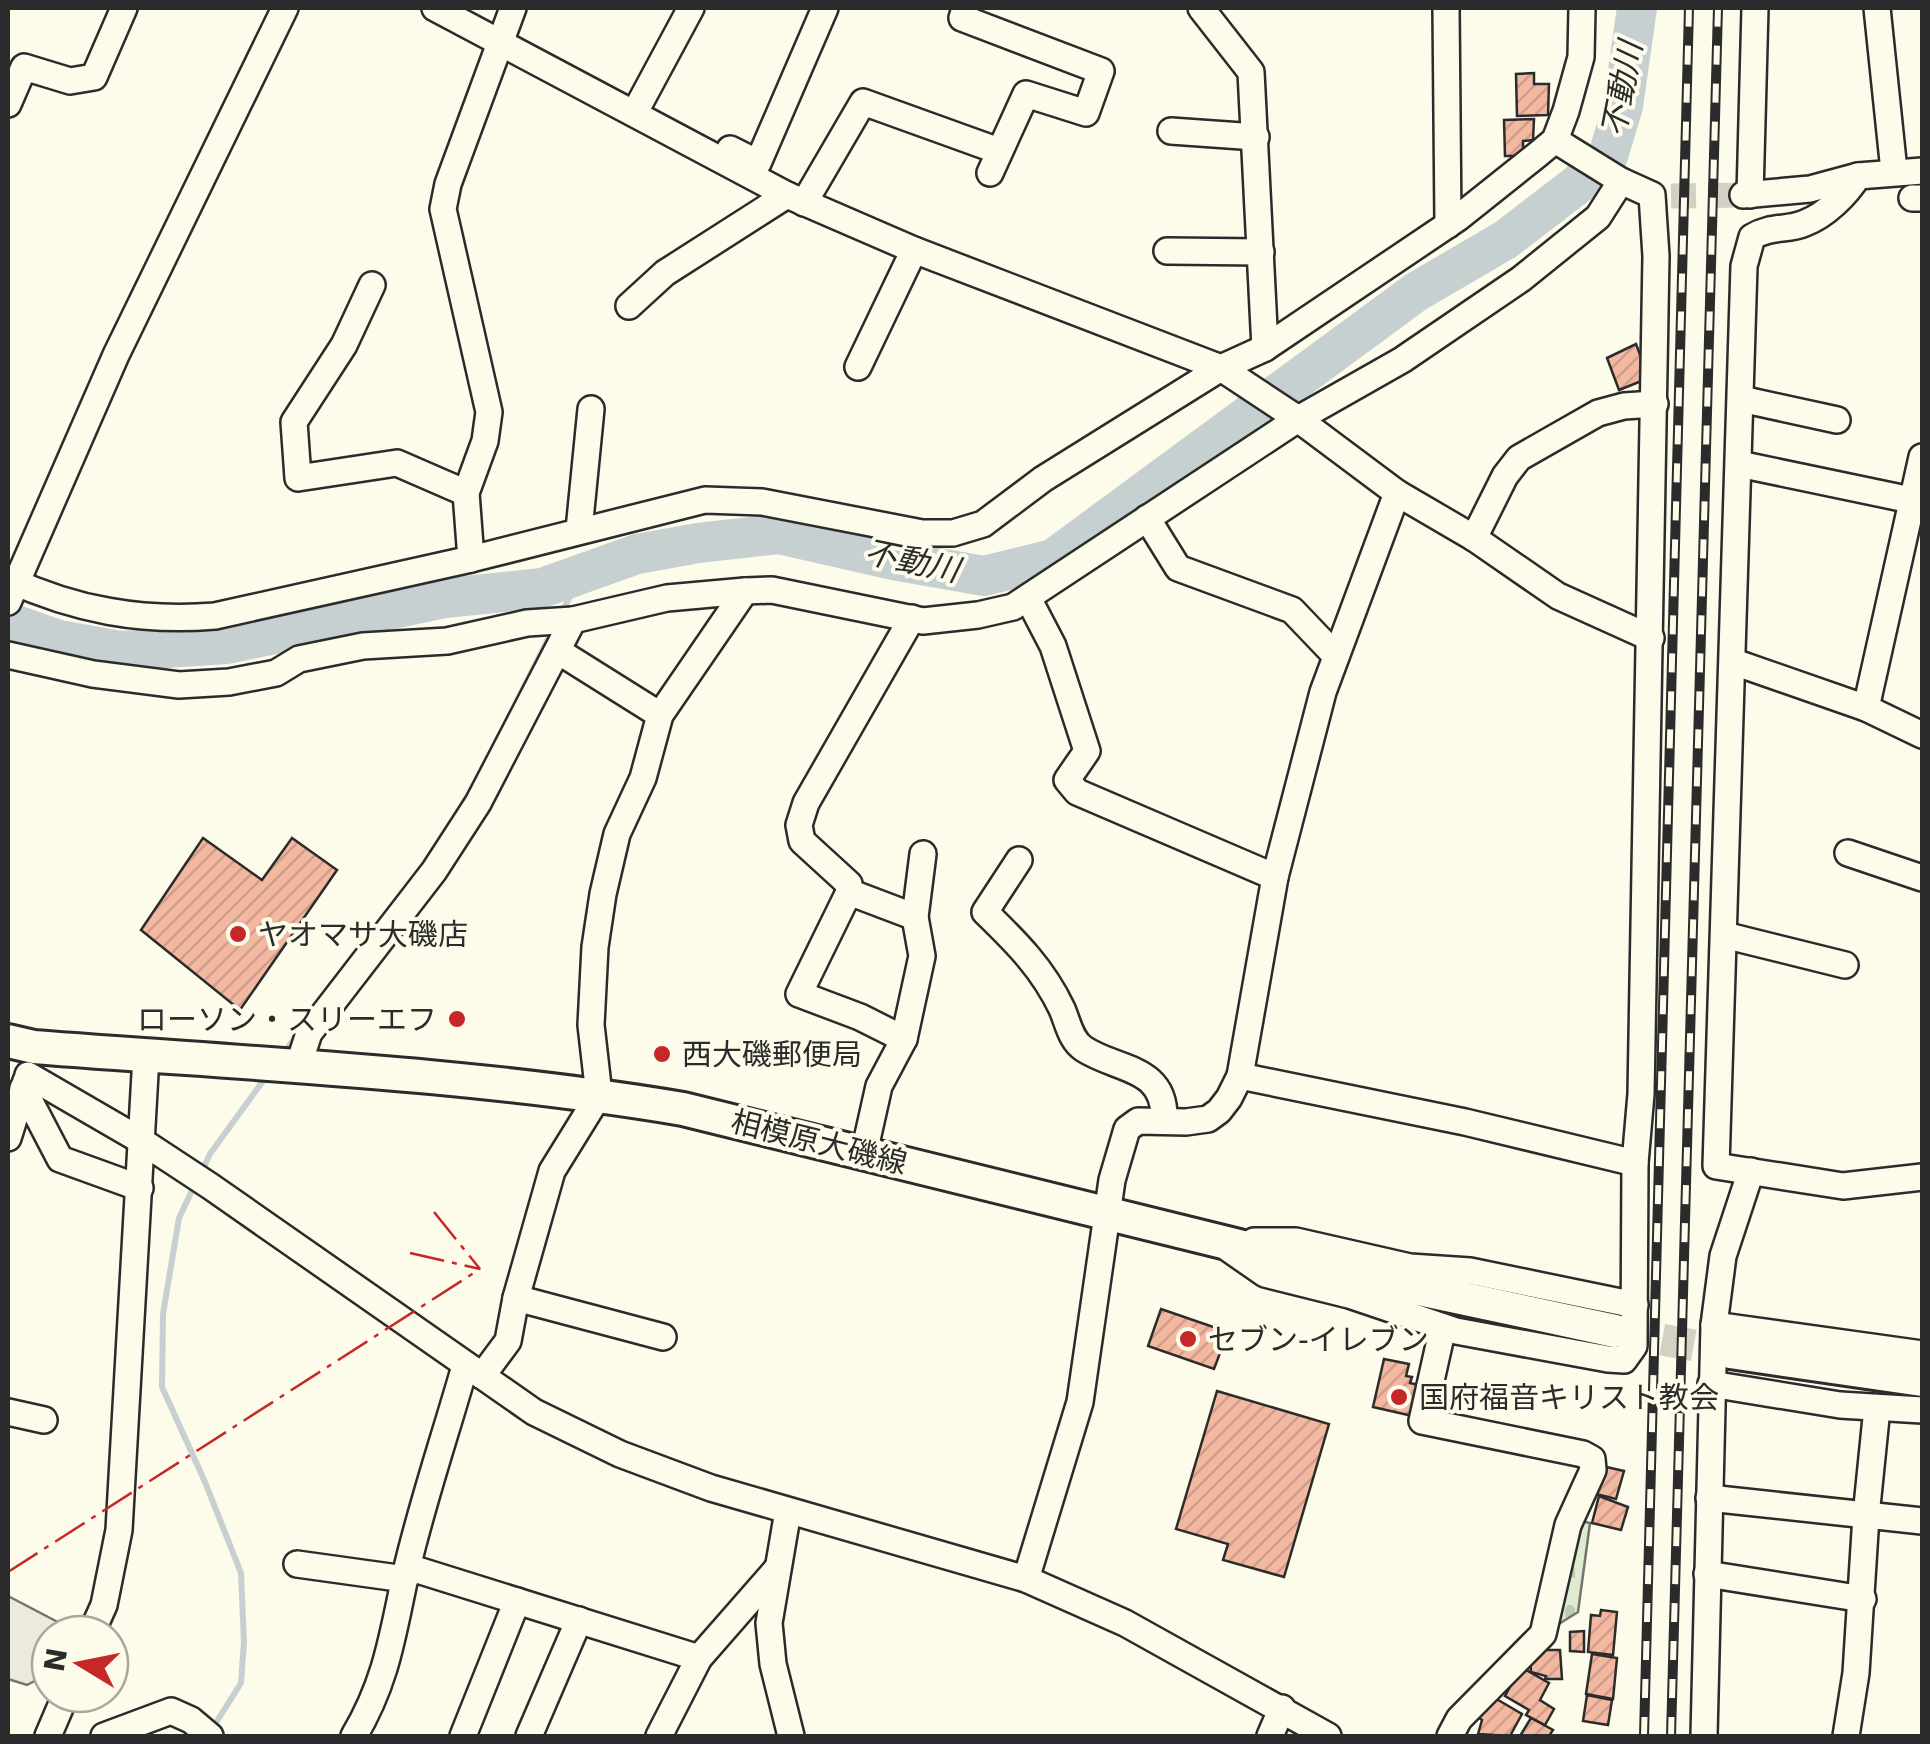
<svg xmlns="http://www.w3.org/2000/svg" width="1930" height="1744" font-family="'DejaVu Sans','Noto Sans JP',sans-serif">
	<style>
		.cemetery { fill: url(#cemetery-stones); stroke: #74746e; stroke-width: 2.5 }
		.parking { fill: #eceadb; stroke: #74746e; stroke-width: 2.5 }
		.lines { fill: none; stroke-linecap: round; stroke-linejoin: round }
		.stream { stroke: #c7d0d0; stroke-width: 6 }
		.river { stroke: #c7d0d0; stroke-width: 40 }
		.building { fill: url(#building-hatch); stroke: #2b2b2b; stroke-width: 2.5 }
		.minor-tunnel { stroke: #d3d1c4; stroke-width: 25; stroke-dasharray: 25 12; stroke-linecap: butt }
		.major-tunnel { stroke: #d3d1c4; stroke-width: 32; stroke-dasharray: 32 16; stroke-linecap: butt }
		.minor-casing { stroke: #2b2b2b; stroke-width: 30 }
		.major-casing { stroke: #2b2b2b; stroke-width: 38 }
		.minor { stroke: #fdfbea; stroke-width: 25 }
		.major { stroke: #fdfbea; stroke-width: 32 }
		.rail-casing { stroke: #2b2b2b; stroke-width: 10 }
		.rail { stroke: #fdfbea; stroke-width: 6; stroke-dasharray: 19; stroke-linecap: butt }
		.power { stroke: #c62828; stroke-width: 2.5; stroke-dasharray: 35 8 5 8; stroke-linecap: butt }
		.poi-dot { fill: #c62828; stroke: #fdfbea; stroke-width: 4 }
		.labels { text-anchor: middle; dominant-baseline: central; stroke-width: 8; stroke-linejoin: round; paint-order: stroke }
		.poi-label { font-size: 30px; fill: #2b2b2b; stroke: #fdfbea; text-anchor: start }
		.street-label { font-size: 30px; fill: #2b2b2b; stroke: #fdfbea }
		.water-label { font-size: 32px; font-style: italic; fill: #2b2b2b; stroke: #fdfbea }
	</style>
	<defs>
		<pattern id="cemetery-stones" width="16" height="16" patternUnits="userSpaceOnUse" patternTransform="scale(2.5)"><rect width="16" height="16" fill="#deebd1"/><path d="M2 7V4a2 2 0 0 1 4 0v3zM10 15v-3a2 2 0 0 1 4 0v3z" fill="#bfcab4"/></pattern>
		<pattern id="building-hatch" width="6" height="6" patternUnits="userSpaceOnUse" patternTransform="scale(2.5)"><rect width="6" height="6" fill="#f2b8a0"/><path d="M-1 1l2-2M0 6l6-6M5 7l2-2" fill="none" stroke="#d09e8a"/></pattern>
	</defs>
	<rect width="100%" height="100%" fill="#fdfbea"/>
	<path class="cemetery" d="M1573,1519l17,4 -12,89 -24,15z"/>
	<path class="parking" d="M8,1596l65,34 -2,4h-21v39l-23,12 -19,-6z"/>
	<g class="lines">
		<g class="stream">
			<path d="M561,614l21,-41"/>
			<path d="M507,721l46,-92"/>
			<path d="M460,809l14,-24"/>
			<path d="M281,1056l17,-22"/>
			<path d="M202,1171l8,-17 58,-80"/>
			<path d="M196,1182l-17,36 -16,96 -1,73 43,95 36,91 3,69 -3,41 -29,46"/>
		</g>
		<path class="river" d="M8,622l51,18 61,11 107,-7 218,-46 97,-10 95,-34 61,-11 81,-9 114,26 91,16 69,-17 363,-267 89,-52 73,-56 30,-28 15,-50 14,-98"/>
	</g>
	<g class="building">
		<path d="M1534,73v11h15l-1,31 -31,1 -1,-42z"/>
		<path d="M1534,119l-1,21 -10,1v15h-18l-1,-36z"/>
		<path d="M1636,344l13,34 -30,12 -12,-32z"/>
		<path d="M203,838l59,42 30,-42 45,32 -97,140 -99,-80z"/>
		<path d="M1161,1309l67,23 -14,37 -66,-23z"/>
		<path d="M1384,1359l25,5 -3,12 6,1 -2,6 14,3 -7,31 -44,-10z"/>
		<path d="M1217,1391l112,33 -45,153 -61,-17 5,-16 -52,-15z"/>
		<path d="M1602,1466l22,5 -8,28 -24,-6z"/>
		<path d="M1599,1496l29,11 -7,23 -29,-7z"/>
		<path d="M1601,1610l16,2 -4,43 -25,-3 3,-37 9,1z"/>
		<path d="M1584,1631v21l-14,-1v-19z"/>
		<path d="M1542,1650h18l2,29h-17l1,-3 -15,-4 -1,-15z"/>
		<path d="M1592,1654l25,4 -4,41 -27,-5z"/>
		<path d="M1521,1667l28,16 -9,17 14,9 -9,16 -19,-10 3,-5 -24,-14z"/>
		<path d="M1587,1695l25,5 -4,25 -25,-4z"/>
		<path d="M1493,1697l29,17 -12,22 -32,-2 4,-14 -6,-4z"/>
		<path d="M1531,1718l22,12 -4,6h-29z"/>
	</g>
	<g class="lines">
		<path class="minor-tunnel" d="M1671,196l72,-1"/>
		<path class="major-tunnel" d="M1615,1331l115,21"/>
		<g class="minor-casing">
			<g id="minor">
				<path d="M435,8l352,187 127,55 307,118 77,51 99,74 77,45 84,58 93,42"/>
				<path d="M965,8l-3,10 139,53 -15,42 -60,-19 -36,79"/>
				<path d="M1201,8l50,64 14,276"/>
				<path d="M1446,8l2,217"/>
				<path d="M1877,8l17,163"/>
				<path d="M8,104l16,-37 46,14 24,-4 30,-69"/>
				<path d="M635,112l56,-104"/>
				<path d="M1171,131l85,6"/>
				<path d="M730,149l28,14 67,-155"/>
				<path d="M1858,176c-11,18 -32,39 -53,47 -18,8 -33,2 -53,14l-8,29 -28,900 127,20 79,-9"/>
				<path d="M1743,195l67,-6 48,-13 64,-5"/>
				<path d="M1750,195l5,-187"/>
				<path d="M1912,198h10"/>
				<path d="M804,203l59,-101 136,49"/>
				<path d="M1167,251l94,1"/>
				<path d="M372,285l-28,60 -50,77 4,56 99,-15 69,30"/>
				<path d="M629,306l36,-33 122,-78"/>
				<path d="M858,367l56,-117"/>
				<path d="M1741,399l96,21"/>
				<path d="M1739,464l172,36"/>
				<path d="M1147,518l31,50 114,42 44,46"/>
				<path d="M579,530l12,-121"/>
				<path d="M1474,538l31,-62 14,-18 79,-45 26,-7 31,-2"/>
				<path d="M471,559l-5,-66 19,-52 4,-29 -46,-203 5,-25 65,-176"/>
				<path d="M8,579c67,31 133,43 207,37l256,-57 234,-59 57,2 160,31h31l30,-9 60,-45 178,-111 44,-20 193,-130 79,-63 18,-15 11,-29 15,-54 1,-49"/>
				<path d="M1028,598l25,48 34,105 -20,29 10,12 198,85 -35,199 225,46 170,41"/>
				<path d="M8,602l108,-247 169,-347"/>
				<path d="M573,620l94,-22 78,-7"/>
				<path d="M558,651l102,64"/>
				<path d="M8,655l85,19 86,11 50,-3 47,-9 23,-14 64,-13 84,-5 80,-18 46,-3 -95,183 -44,68 -125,162 -11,34"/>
				<path d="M1734,662l132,46 56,27"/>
				<path d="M1866,708l56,-251"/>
				<path d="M1848,853l74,25"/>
				<path d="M1019,860l-34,52c32,31 58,57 77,97 6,14 9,32 22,40 34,22 82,17 80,71"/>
				<path d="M1275,877l48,-185 74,-199"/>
				<path d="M849,892v-8l-47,-43 -3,-16 7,-22 106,-185"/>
				<path d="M1724,935l121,30"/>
				<path d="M904,1039l-44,-22 -61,-23 50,-102 66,25"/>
				<path d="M28,1075l112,65 70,46 324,226 86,42 91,34 315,91 99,44 203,113"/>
				<path d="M23,1088l37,71 80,29"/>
				<path d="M8,1138l18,-57"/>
				<path d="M864,1153l15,-67 25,-47 18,-83 -7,-39 8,-63"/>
				<path d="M1254,1241h42l114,26 60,4 165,34"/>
				<path d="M1229,1249l36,25 84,21 107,36 152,28 16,1 10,-14 1,-183 6,-69 15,-838 -4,-61 -31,-14 -66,-41"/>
				<path d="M516,1298l147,39"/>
				<path d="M1714,1325l208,29"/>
				<path d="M1443,1327l-21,94 161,33 9,5 1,11 -25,55 -25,109 -84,85 -9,17"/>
				<path d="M482,1376l26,-35 8,-43 36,-127 47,-76 -8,-70 4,-78 8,-53 14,-60 26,-56 17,-63 85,-124 27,-1 151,31 55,-6 35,-8 285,-188 104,-59 119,-81 77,-62 23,-36"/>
				<path d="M1711,1384l129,21 82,5"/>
				<path d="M8,1412l36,8"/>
				<path d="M1709,1498l213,23"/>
				<path d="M788,1511l-19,112 4,41 18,72"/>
				<path d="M297,1564l108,15 3,-12 291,91"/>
				<path d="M1707,1574l156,25"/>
				<path d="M1026,1579l54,-177 32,-222 15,-51 11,-8 48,1 22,-3 11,-8 10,-13 11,-22"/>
				<path d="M91,1634l13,-29 15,-75 27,-474"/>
				<path d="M48,1736l18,-42"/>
				<path d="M104,1736l67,-25 20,9 19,16"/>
				<path d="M354,1736c34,-57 39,-105 53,-168 16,-68 39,-135 58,-202"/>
				<path d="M463,1736l54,-135"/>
				<path d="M529,1736l50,-116"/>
				<path d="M659,1736l40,-78 77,-88"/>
				<path d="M1270,1736l12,-28"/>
				<path d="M1704,1736l10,-411 9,-69 28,-85"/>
				<path d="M1846,1736l10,-63 10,-157 11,-108"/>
			</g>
		</g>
		<g class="major-casing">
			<g id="major">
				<path d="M8,1041l26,6c217,17 435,26 649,62l694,171 238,51"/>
				<path d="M1730,1352l192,28"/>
			</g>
		</g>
		<use href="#minor" class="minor"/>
		<use href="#major" class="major"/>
		<g class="rail-casing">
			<g id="rail">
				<path d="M1644,1736l45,-1728"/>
				<path d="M1671,1736l47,-1728"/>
			</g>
		</g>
		<use href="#rail" class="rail"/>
		<g class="power">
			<path d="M434,1212l46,57"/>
			<path d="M410,1253l70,16"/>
			<path d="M8,1572l472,-303"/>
		</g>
	</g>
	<g class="poi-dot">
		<circle cx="238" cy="934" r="10"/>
		<circle cx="457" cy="1019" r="10"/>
		<circle cx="662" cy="1054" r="10"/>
		<circle cx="1188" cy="1339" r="10"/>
		<circle cx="1399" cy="1397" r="10"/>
	</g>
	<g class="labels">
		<g class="poi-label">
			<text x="258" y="934">ヤオマサ大磯店</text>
			<text x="437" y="1019" text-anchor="end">ローソン・スリーエフ</text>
			<text x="682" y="1054">西大磯郵便局</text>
			<text x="1208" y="1339">セブン-イレブン</text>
			<text x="1419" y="1397">国府福音キリスト教会</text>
		</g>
		<g class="street-label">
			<text transform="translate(819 1142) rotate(14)">相模原大磯線</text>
		</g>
		<g class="water-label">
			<text transform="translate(1622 89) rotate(-79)">不動川</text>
			<text transform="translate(912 561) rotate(12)">不動川</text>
		</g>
	</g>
	<rect width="1930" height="1744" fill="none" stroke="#2b2b2b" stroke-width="20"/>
	<g transform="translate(80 1664) rotate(280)"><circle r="48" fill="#fdfbea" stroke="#a9a89e" stroke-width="2.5"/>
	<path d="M0-8L18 38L0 25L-18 38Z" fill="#c62828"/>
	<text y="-15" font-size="28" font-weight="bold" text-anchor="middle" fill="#2b2b2b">N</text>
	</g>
</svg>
